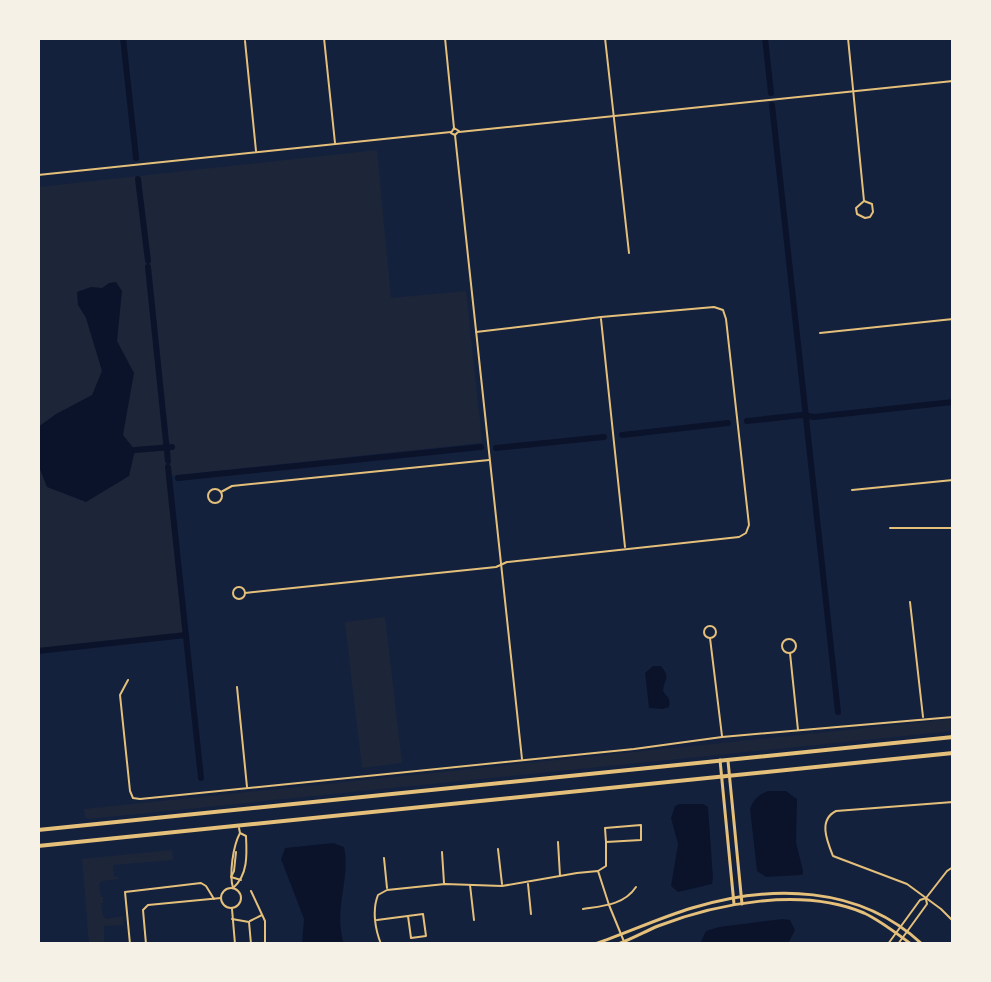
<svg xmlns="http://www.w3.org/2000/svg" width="991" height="982" font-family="Overpass,sans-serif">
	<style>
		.green { fill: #1d2539 }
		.water { fill: #0b132b }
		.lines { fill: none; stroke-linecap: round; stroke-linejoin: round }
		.canal { stroke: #0b132b; stroke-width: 6 }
		.minor { stroke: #e5c07b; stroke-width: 2 }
		.tertiary { stroke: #e5c07b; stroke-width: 3 }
		.trunk { stroke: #e5c07b; stroke-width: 4 }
	</style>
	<rect width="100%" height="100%" fill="#14213d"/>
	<g class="green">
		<path d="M377,150l14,148 75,-7 16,150 -2,2 -312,33 18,157 -148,16v-462z"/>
		<path d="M385,617l17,146 -40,5 -17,-146z"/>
		<path d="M953,719v12l-865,88 -3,-2 -1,-8z"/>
		<path d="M172,850l1,10 -60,5 1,12h4l1,2 -17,2 -3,3 2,13h2v6h-2l2,13 3,3 17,-3 1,9 -20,1v18h-15l-7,-85z"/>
	</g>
	<g class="water">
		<path d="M116,282l6,9 -5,50 17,32 -11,62 12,15 -6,26 -43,26 -39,-15 -9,-23v-37l18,-13 36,-19 10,-24 -16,-53 -8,-13 -1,-13 14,-5 11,1 7,-5z"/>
		<path d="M653,666h8c10,12 3,14 2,25 4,6 8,7 6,16l-6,2 -14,-1 -4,-35z"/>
		<path d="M768,791h18l11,8 -1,43 7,29v3l-2,1 -35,2 -9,-6 -7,-62c4,-10 8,-14 18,-18z"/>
		<path d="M679,804h24l5,3 5,71 -1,6 -34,8 -7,-6 7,-42 -7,-26 4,-12z"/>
		<path d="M333,843l11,4c7,33 -11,60 0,97h-42l2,-25 -23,-60 4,-11z"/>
		<path d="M782,919l8,1 5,10 -7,14h-88l6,-13 13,-4z"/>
	</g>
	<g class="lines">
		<g class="canal">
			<path d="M123,38l13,120"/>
			<path d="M765,38l6,55"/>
			<path d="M772,105l66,607"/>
			<path d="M138,179l10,82"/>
			<path d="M148,267l20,194"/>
			<path d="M747,421l55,-6 12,2 139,-15"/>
			<path d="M622,435l106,-12"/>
			<path d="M496,448l108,-11"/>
			<path d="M135,450l37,-3"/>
			<path d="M168,467l33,311"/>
			<path d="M178,478l303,-31"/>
			<path d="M38,651l148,-16"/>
		</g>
		<g class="minor">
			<path d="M324,38l11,105"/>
			<path d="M445,38l9,90"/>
			<path d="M605,38l24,215"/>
			<path d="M848,38l16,163 -8,7 1,6 8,4 5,-1 3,-5 -1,-8 -8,-3"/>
			<path d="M245,41l11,110"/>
			<path d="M454,128l5,3 -4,4 -4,-2z"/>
			<path d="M459,132l494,-51"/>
			<path d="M455,135l67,624"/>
			<path d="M38,175l413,-43"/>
			<path d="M601,319l24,228"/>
			<path d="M820,333l133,-14"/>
			<circle cx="215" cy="496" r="7"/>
			<path d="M852,490l101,-10"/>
			<path d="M221,492l11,-6 257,-26"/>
			<path d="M890,528h63"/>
			<circle cx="239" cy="593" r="6"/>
			<path d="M245,593l251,-26 11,-5 232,-25 7,-4 3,-8 -23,-206 -3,-9 -9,-3 -113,10 -125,15"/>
			<path d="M910,602l13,115"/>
			<circle cx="710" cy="632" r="6"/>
			<path d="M710,638l12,98"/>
			<circle cx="789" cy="646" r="7"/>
			<path d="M790,653l8,77"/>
			<path d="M128,680l-8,15 10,96 3,7 7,1 494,-50 88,-12 231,-20"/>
			<path d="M237,687l10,100"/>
			<path d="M953,802l-117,9c-18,9 -9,30 -3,45l74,28 34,25 12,12"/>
			<path d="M239,828l1,5c-7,13 -11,41 -7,55 15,-13 14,-33 13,-52l-6,-3"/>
			<path d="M558,842l2,34"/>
			<path d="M498,849l4,35"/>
			<path d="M236,852l-2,19 -3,6 10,3"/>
			<path d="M442,852l2,31"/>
			<path d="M384,858l3,30"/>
			<path d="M598,871l8,-5v-24l35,-2v-15l-36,3 1,14"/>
			<path d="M528,884l3,30"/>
			<path d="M470,885l4,35"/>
			<circle cx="231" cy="898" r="10"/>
			<path d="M251,891l14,30v21l-2,2"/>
			<path d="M232,909l3,35"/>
			<path d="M583,909c20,-3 41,-4 53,-22"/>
			<path d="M232,919l17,3 2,22"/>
			<path d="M377,920l46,-6 3,22 -15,2 -3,-22"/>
			<path d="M250,921l12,-6"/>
			<path d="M130,944l-5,-52 76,-9 5,3 8,13"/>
			<path d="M146,944l-3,-34 5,-5 73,-7"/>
			<path d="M381,944c-6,-15 -9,-34 -3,-49l9,-5 58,-6 57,2 75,-13 21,-2 11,34 16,39"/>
			<path d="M888,944l32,-44 6,-2 21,-27 6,-4"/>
			<path d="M898,944l29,-40 -1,-5"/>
		</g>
		<g class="tertiary">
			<path d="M720,760l14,144"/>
			<path d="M728,761l14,143"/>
			<path d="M595,944c32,-11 64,-26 97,-36 79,-24 167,-23 230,36"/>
			<path d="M618,944c14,-5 26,-12 40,-18 60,-23 144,-39 206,-13 17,8 32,20 47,31"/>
		</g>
		<g class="trunk">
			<path d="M38,830l915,-93"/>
			<path d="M38,846l915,-93"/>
		</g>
	</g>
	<rect width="991" height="982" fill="none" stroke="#f6f1e7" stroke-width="80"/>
</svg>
